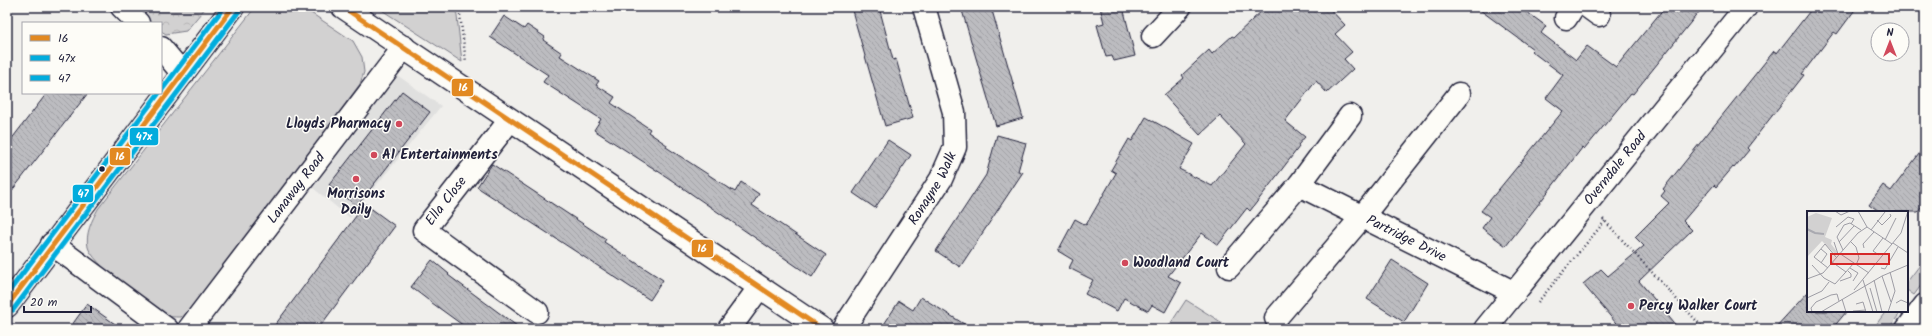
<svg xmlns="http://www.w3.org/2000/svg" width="1932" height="336" font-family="Kalam,sans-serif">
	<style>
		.built { fill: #e0e0df }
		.green { fill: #d2d1d1; stroke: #7a7a86 }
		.park { fill: url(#park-crowns); stroke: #7a7a86 }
		.building { fill: url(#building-back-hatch); stroke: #22223b }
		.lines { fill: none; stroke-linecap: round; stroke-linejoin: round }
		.minor-casing { stroke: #22223b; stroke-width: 25 }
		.major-casing { stroke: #22223b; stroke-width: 25 }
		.path { stroke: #22223b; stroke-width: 2.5; stroke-dasharray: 1 3; stroke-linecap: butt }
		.minor { stroke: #fdfcf7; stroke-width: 22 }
		.major { stroke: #fdfcf7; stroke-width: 22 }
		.bus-1-casing { stroke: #fdfcf7; stroke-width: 8 }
		.bus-2-casing { stroke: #fdfcf7; stroke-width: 8 }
		.bus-3-casing { stroke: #fdfcf7; stroke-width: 8 }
		.bus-1 { stroke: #e28921; stroke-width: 5 }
		.bus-2 { stroke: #02acdd; stroke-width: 5 }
		.bus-3 { stroke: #02acdd; stroke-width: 5 }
		.poi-dot { fill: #d1495b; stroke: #fdfcf7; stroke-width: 1.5 }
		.bus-dot { fill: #22223b; stroke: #fdfcf7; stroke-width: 1.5 }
		.labels { text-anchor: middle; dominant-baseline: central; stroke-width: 3; stroke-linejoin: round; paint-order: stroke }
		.poi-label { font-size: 14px; font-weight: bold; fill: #22223b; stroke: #fdfcf7; text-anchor: start }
		.street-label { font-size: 14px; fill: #22223b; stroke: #fdfcf7 }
		.inset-river { fill: none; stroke: #a9a9b0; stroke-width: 2 }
		.inset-road { fill: none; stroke: #9e9da5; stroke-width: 1 }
		.view { fill: #d62828; fill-opacity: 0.15; stroke: #d62828; stroke-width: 2 }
		.inset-edge { fill: none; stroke: #22223b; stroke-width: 2 }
		.line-badge { stroke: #fdfcf7; stroke-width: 1.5 }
		.badge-label { font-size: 11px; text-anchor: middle; font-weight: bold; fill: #fff }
	</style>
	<defs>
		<pattern id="park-crowns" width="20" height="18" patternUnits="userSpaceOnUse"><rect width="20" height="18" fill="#d2d1d1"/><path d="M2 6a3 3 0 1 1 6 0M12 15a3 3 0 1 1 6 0" fill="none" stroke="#b4b3b4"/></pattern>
		<pattern id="building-back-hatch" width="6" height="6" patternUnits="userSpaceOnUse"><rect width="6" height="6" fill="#bcbcc0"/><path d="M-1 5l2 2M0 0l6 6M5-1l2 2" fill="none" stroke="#a1a1a6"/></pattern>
	</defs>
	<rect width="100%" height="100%" fill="#f0efec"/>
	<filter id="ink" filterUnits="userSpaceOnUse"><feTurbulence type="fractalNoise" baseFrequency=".025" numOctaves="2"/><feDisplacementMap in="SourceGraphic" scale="8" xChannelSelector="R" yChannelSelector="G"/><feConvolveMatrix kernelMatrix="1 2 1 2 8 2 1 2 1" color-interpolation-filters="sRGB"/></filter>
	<g filter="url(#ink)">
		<path class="built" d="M397,75l44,31 -91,112 -37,-30z"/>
		<g class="green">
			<path d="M257,7h45l51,34 9,16 2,15 -4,12 -162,219 -17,14c-7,0 -15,0 -21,-3 -14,-7 -69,-53 -72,-67 -3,-13 4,-27 10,-38l155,-199z"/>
			<path d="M377,7h79l6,55z"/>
			<path d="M1923,261l2,2v17l-11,15 -7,-5v-8z"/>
			<path d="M1186,300l46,29h-65z"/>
			<path d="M1886,311h16l-14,18h-15z"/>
		</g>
		<path class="park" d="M133,7h73l-20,24 -20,3 -5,-3v-8h-13z"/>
		<g class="building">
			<path d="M851,7h28l14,53 3,-1 17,59 -28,8z"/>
			<path d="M961,7h30l32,111 -27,8z"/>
			<path d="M1100,7h23l12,49 -21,5 -2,-5 -6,1 -9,-32 7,-2z"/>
			<path d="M1266,7h62l17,18 -10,9 17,18 -8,7 9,10 -26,24 -11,-12 -31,40 20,16 -7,8 1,2 -49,64 -3,-3 -29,37 -16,-12 -34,43 13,7 -16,29 -13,-7 -4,6 -24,-13 -7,13 -32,-17 8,-14 -24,-12 4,-8 -15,-9 17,-32 11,6 30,-52 -5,-3 18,-31 3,2 14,-24 48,27 -15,25 33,17 34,-42 -26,-28 -20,19 -36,-40 20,-17 -2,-3 27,-25 3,4 20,-18 2,1z"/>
			<path d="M1476,7h44l26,19 -5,7 35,27 11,-14 29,21 49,-60h38l-70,87 -2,-1 -47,57 -2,-2 -76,98 -24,-18 8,-11 -9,-6 82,-100 -17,-13 17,-23 -32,-24 2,-2z"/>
			<path d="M1813,7h44l-20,27 -3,-2 -32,42 2,1 -57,73 2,2 -15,18 -1,-1 -17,20 -2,-2 -31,36 9,9 -53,51 40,48h-58l-38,-45 18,-15 7,7 36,-30 -9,-9 34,-34 -8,-7 4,-5 -2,-2 111,-138 3,2z"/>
			<path d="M504,16l20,13 3,-4 18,12 -2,3 19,13 -2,3 39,25 -3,4 19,12 -4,6 39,26 -2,3 19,13 -1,2 69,45 6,-10 18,12 -7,11 74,50 -14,22 -145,-100 -73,-47 7,-11 -58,-37 5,-7 -58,-38z"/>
			<path d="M402,91l28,21 -73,94 -28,-21z"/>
			<path d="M47,93h41l-81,104v-52z"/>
			<path d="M997,135l29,8 -8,28 5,1 -63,95 -24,-16 50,-76z"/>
			<path d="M888,140l23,15 -36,53 -22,-15z"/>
			<path d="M1925,146v57l-7,9h-38l-11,-8 14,-19 8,6z"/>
			<path d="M492,164l114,75 -2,3 59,38 -13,20 -173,-113z"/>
			<path d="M365,204l30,22 -77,103h-46z"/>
			<path d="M432,260l17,14 -1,1 73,54h-53l-40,-29 -17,-13z"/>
			<path d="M1392,260l36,23 -24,39 -37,-23z"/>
			<path d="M1808,292v19h39l-15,18h-58z"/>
			<path d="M921,297l51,32h-91l18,-28 14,9z"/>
			<path d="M87,304l35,25h-53z"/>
		</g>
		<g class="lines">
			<g class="minor-casing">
				<g id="minor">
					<path d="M122,7l16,16"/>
					<path d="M343,7l479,322"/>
					<path d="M1588,7l11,8"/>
					<path d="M1566,18l7,-11"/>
					<path d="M1153,36l27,-29"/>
					<path d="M161,48l22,26"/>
					<path d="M510,120l-86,110 113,82"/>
					<path id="s1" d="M1299,185l216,108"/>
					<path d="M52,244l115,85"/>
					<path d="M1229,267l70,-82 51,-69"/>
					<path d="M7,306l226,-299"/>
					<path d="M1276,318l86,-101 97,-123"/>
					<path id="s2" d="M189,329l215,-282"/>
					<path d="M729,329l30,-41"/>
					<path id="s3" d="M843,329l98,-150 14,-32 -1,-35 -30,-105"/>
					<path d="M1907,329l18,-24"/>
				</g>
			</g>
			<g class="major-casing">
				<g id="major">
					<path id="s4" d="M1485,329l261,-322"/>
				</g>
			</g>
			<g class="path">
				<path d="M459,7l7,55"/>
				<path d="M1603,219l101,110"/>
				<path d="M1538,302l67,-81"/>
			</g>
			<use href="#minor" class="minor"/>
			<use href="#major" class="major"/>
			<g class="bus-1-casing">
				<g id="bus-1">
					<path d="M343,7l479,322"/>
					<path d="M7,306l226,-299"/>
				</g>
			</g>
			<g class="bus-2-casing">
				<path id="bus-2" d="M13,310l226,-299"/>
			</g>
			<g class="bus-3-casing">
				<g id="bus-3">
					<path d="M161,91l63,-84"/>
					<path d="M7,294l152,-201"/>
				</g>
			</g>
			<use href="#bus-1" class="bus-1"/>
			<use href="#bus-2" class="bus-2"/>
			<use href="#bus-3" class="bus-3"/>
		</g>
	</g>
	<g class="poi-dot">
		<circle cx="399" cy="124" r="4"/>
		<circle cx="374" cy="155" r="4"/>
		<circle cx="356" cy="179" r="4"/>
		<circle cx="1125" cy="263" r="4"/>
		<circle cx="1631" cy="306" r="4"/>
	</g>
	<circle class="bus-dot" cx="102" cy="169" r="3.5"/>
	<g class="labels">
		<g class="poi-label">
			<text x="391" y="124" text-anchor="end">Lloyds Pharmacy</text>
			<text x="382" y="155">A1 Entertainments</text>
			<text x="356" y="194" text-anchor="middle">Morrisons<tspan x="356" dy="16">Daily</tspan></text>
			<text x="1133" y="263">Woodland Court</text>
			<text x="1639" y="306">Percy Walker Court</text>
		</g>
		<g class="street-label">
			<text stroke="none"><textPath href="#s4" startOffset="207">Overndale Road</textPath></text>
			<text stroke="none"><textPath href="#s2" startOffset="177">Lanaway Road</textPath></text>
			<text stroke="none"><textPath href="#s3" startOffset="167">Ronayne Walk</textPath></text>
			<text transform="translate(446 201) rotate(-52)">Ella Close</text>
			<text stroke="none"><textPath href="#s1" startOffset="120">Partridge Drive</textPath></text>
		</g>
	</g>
	<g transform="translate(1807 211)">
		<rect width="101" height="101" fill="#f0efec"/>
		<path d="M9,2l16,5 -7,19 7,3 -1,4 7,9 -2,2 -14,-14 -15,16v-40z" fill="#d2d1d1"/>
		<path class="inset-river" d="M0,18l8,4 9,1"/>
		<path class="inset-road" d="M28,0l6,4 9,-4M51,0l9,16 25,17M70,9l5,5 9,-9 -1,-2M29,16l12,-10 6,2 -3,5M64,19l14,-18M78,29l11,-22M27,31l4,12M32,31l15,-16M44,31l5,5 3,11 -3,7M86,32l15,10M57,37l-1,-4 11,-12M36,39l-6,-13 7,-12 6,-2 11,7M32,42l30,20M72,44l-6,-4 10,-13M25,51l14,10M14,52l6,-9 -6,-5M5,54l12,13 11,6 19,-21M21,57l-14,-11 11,-13 11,13M43,57l8,5 -5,8M74,57l4,1 13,-22M75,65l9,26M0,68l16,-6 35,-40 9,-6M56,69l10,32M67,69l8,32M33,70l11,-4v-3l-3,-3M63,77l7,24M47,79l47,-57 7,-22M0,87l15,-7 7,-9M35,88l4,13M89,92l5,-3 7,3M49,93l7,-2 3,10M46,100l13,-1M5,101l-1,-4 5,-6 15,-7 6,-1 2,7M14,101l61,-36 26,-11M81,101l7,-21 -5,-19"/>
		<path class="view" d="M24,43h58v10h-58z"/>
		<rect width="101" height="101" class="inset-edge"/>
	</g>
	<g class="line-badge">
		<rect x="451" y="78" width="23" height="19" rx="4" fill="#e28921"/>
		<rect x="129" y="127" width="30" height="19" rx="4" fill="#02acdd"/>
		<rect x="109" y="147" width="22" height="19" rx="4" fill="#e28921"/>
		<rect x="72" y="184" width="22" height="19" rx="4" fill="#02acdd"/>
		<rect x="691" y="239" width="23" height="19" rx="4" fill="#e28921"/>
	</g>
	<g class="badge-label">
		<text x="463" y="91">16</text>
		<text x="144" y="140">47x</text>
		<text x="120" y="160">16</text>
		<text x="83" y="197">47</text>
		<text x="702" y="252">16</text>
	</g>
	<rect width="1932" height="336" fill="none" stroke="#fdfcf7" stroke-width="24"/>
	<rect x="12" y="12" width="1908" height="312" fill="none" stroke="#22223b" stroke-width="1.5" filter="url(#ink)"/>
	<rect x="22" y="22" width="140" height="72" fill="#fdfcf7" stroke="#a5a5ac"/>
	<rect x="30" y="35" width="20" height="6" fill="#e28921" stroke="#a5a5ac"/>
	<text x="58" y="42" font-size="12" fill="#22223b">16</text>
	<rect x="30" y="55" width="20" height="6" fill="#02acdd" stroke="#a5a5ac"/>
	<text x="58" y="62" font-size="12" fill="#22223b">47x</text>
	<rect x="30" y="75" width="20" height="6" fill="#02acdd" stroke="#a5a5ac"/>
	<text x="58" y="82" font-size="12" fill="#22223b">47</text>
	<g transform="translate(1890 42)"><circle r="19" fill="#fdfcf7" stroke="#a5a5ac"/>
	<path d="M0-3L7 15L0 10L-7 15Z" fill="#d1495b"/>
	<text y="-6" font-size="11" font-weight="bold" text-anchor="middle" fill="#22223b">N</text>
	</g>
	<path d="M24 306v6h67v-6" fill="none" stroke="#22223b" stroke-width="2"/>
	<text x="30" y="306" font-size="12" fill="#22223b" stroke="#fdfcf7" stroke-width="3" paint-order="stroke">20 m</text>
</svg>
